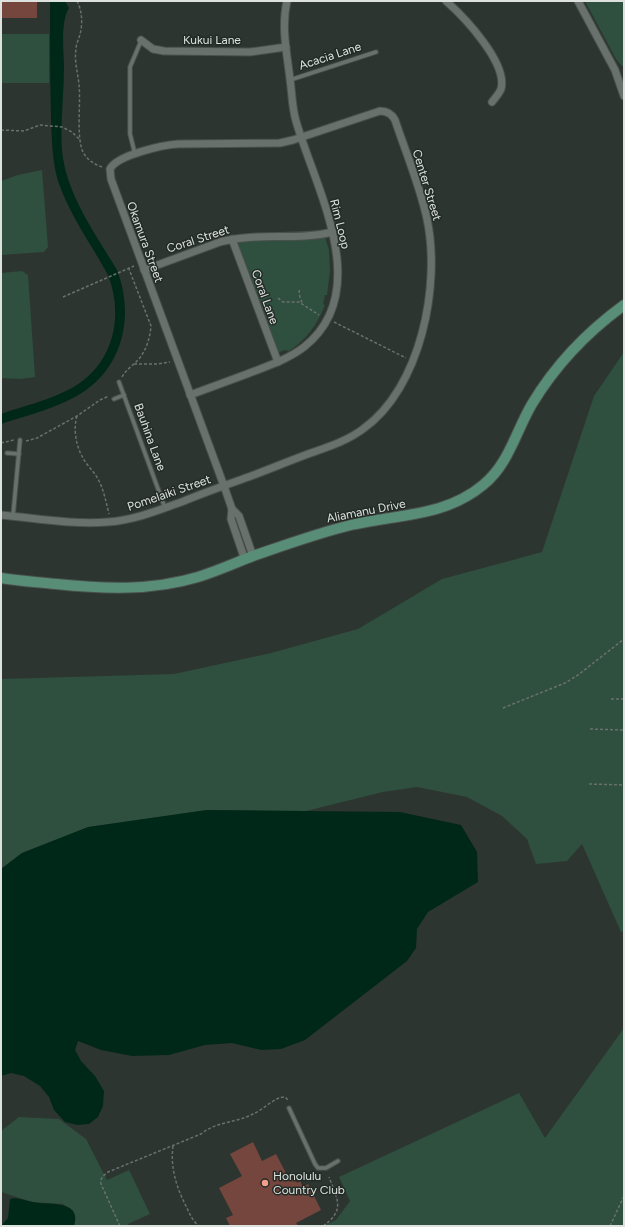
<svg xmlns="http://www.w3.org/2000/svg" width="625" height="1227" font-family="Figtree,sans-serif">
	<style>
		.green { fill: #2f4f3f }
		.water { fill: #002818 }
		.building { fill: #75463d }
		.lines { fill: none; stroke-linecap: round; stroke-linejoin: round }
		.lane-casing { stroke: #49504c; stroke-width: 5.5 }
		.street-casing { stroke: #49504c; stroke-width: 9 }
		.secondary-casing { stroke: #49504c; stroke-width: 12 }
		.path { stroke: #6a716d; stroke-width: 1.5; stroke-dasharray: 3 2; stroke-linecap: butt }
		.lane { stroke: #68716c; stroke-width: 3.5 }
		.street { stroke: #68716c; stroke-width: 7 }
		.secondary { stroke: #588e78; stroke-width: 10 }
		.poi-dot { fill: #f49d8c; stroke: #232b27; stroke-width: 1.5 }
		.labels { text-anchor: middle; dominant-baseline: central; stroke-width: 3; stroke-linejoin: round; paint-order: stroke }
		.street-label { font-size: 12px; fill: #dde2df; stroke: #232b27 }
		.poi-label { font-size: 12px; fill: #dde2df; stroke: #232b27; text-anchor: start }
	</style>
	<rect width="100%" height="100%" fill="#2d3531"/>
	<g class="green">
		<path d="M585,1h39v65h-2l-6,-7z"/>
		<rect x="1" y="34" width="48" height="49"/>
		<path d="M42,170l6,77 -4,5 -43,3v-74l17,-6z"/>
		<path d="M324,234l5,16 1,21 -3,24h-2l-2,9 2,1c-8,20 -18,34 -36,46l-5,-1 -10,5 -42,-116z"/>
		<path d="M22,271l6,4 7,102 -15,2 -19,-1v-105z"/>
		<path d="M624,352v579l-3,1 -39,-88 -15,17 -31,3 -9,-25 -25,-23 -35,-19 -50,-10 -34,5 -77,19 -99,-1 -118,17 -67,26 -21,16v-190l173,-5 97,-21 87,-24 84,-50 100,-27 52,-156z"/>
		<path d="M624,1028v198h-301l13,-6 14,-19 -11,-24 180,-84 26,45z"/>
		<path d="M19,1117l40,2 27,20 21,41 22,-10 21,44 -22,10 1,2h-55l1,-3 -3,-12 -9,-7 -31,-2 -31,-10v-61z"/>
	</g>
	<g class="water">
		<path d="M50,1h15l4,7c-9,14 -5,44 -5,60 0,27 -4,55 -2,82 4,44 33,83 55,120 19,49 4,104 -44,128 -23,12 -48,18 -72,26v-10c22,-8 46,-13 67,-24 44,-22 57,-71 40,-115 -17,-31 -39,-61 -50,-94 -6,-20 -6,-41 -7,-61 -1,-39 -1,-79 -1,-119z"/>
		<path d="M207,810l193,2 61,13 16,27 1,30 -50,30 -11,17 -1,19 -9,13 -102,79 -24,9 -20,1 -29,-7 -27,2 -36,10 -37,1 -31,-6 -23,-9 -3,9 6,11 14,15 9,15 -1,15 -5,11 -9,7 -12,1 -12,-3 -11,-12 -5,-13 -9,-11 -16,-10 -13,-3 -10,3v-207l21,-16 66,-26z"/>
		<path d="M14,1198c8,1 17,4 25,5 15,1 43,-1 35,23h-73l7,-8 2,-19z"/>
	</g>
	<g class="building">
		<rect x="1" y="1" width="36" height="17"/>
		<path d="M253,1142l9,19 14,-7 11,21 5,-3 5,11 3,-2 3,6 5,-3 13,26 -25,13 2,3h-68l-4,-8 7,-3 -14,-27 23,-12 -12,-22z"/>
	</g>
	<g class="lines">
		<g class="lane-casing">
			<g id="lane">
				<path d="M290,80l86,-28"/>
				<path d="M135,154l-5,-20v-67l11,-26"/>
				<path d="M119,382l46,126"/>
				<path d="M114,399l10,-4"/>
				<path d="M7,453l12,1"/>
				<path d="M13,516l7,-76"/>
				<path d="M289,1108l26,56 3,4h8l12,-7"/>
			</g>
		</g>
		<g class="street-casing">
			<g id="street">
				<path d="M446,1c18,16 62,62 55,88 -2,5 -6,9 -9,13"/>
				<path d="M578,1l37,69 9,26"/>
				<path d="M141,40l12,9 11,2 86,1 36,-5"/>
				<path d="M232,239l46,123"/>
				<path d="M144,270l76,-28c37,-10 75,-1 113,-10"/>
				<path d="M190,395c19,-7 38,-14 57,-21 20,-8 40,-14 57,-27 71,-56 11,-159 -8,-226 -4,-13 -4,-28 -6,-42 -3,-25 -9,-52 -3,-78"/>
				<path d="M232,509l7,7 14,40"/>
				<path d="M1,515c34,3 73,10 107,7 27,-2 51,-12 76,-21 22,-9 45,-17 67,-25 19,-7 38,-15 57,-22 20,-7 39,-13 55,-25 58,-41 78,-144 64,-210 -7,-33 -21,-66 -32,-99 -3,-6 -8,-9 -15,-9l-87,29 -13,3 -102,1c-15,1 -61,11 -68,25l1,10 113,307 8,23 -1,10 14,41"/>
			</g>
		</g>
		<g class="secondary-casing">
			<path id="secondary" d="M1,578c18,3 37,4 55,6 48,5 95,7 142,-7 19,-6 37,-14 55,-21 32,-11 65,-23 98,-31 46,-11 94,-8 132,-40 26,-21 33,-54 49,-81 24,-40 55,-72 92,-99"/>
		</g>
		<g class="path">
			<path d="M77,1c5,9 6,23 3,33 -1,5 -4,10 -4,15 -2,12 2,24 3,36 2,18 -3,52 4,67 4,8 11,12 19,15"/>
			<path d="M1,130l23,1 16,-6 22,2 10,5 8,8"/>
			<path d="M299,290l1,8 3,6"/>
			<path d="M63,297l71,-31"/>
			<path d="M278,298l5,4h16l20,13"/>
			<path d="M334,322l72,36"/>
			<path d="M134,364h23l13,-2"/>
			<path d="M122,377c4,-7 10,-11 15,-16 9,-9 13,-23 14,-35l-22,-57"/>
			<path d="M77,416c-4,13 -1,30 6,42 4,8 12,14 16,23 5,10 7,21 10,33"/>
			<path d="M26,441l11,-3 40,-22 23,-16 9,-4"/>
			<path d="M1,443l13,-3"/>
			<path d="M611,699h13"/>
			<path d="M503,708l62,-25 13,-8 46,-36"/>
			<path d="M590,729l34,1"/>
			<path d="M589,784l35,1"/>
			<path d="M173,1146c-3,22 4,43 14,62 3,7 6,13 12,18"/>
			<path d="M120,1226l-19,-42c-1,-6 2,-8 7,-12l93,-38c16,-13 35,-11 52,-20 10,-4 23,-18 32,-17l3,3"/>
			<path d="M323,1226c23,-16 14,-27 6,-49"/>
			<path d="M610,1226l14,-30"/>
		</g>
		<use href="#lane" class="lane"/>
		<use href="#street" class="street"/>
		<use href="#secondary" class="secondary"/>
	</g>
	<circle class="poi-dot" cx="265" cy="1183" r="4"/>
	<g class="labels">
		<g class="street-label">
			<text x="212" y="40">Kukui Lane</text>
			<text transform="translate(330 56) rotate(-18)">Acacia Lane</text>
			<text transform="translate(427 185) rotate(73)">Center Street</text>
			<text transform="translate(340 224) rotate(76)">Rim Loop</text>
			<text transform="translate(198 239) rotate(-18)">Coral Street</text>
			<text transform="translate(145 242) rotate(70)">Okamura Street</text>
			<text transform="translate(265 297) rotate(70)">Coral Lane</text>
			<text transform="translate(150 437) rotate(70)">Bauhina Lane</text>
			<text transform="translate(169 493) rotate(-19)">Pomelaiki Street</text>
			<text transform="translate(366 511) rotate(-11)">Aliamanu Drive</text>
		</g>
		<g class="poi-label">
			<text x="273" y="1176">Honolulu<tspan x="273" dy="14">Country Club</tspan></text>
		</g>
	</g>
	<rect width="625" height="1227" fill="none" stroke="#dde2df" stroke-width="4"/>
</svg>
